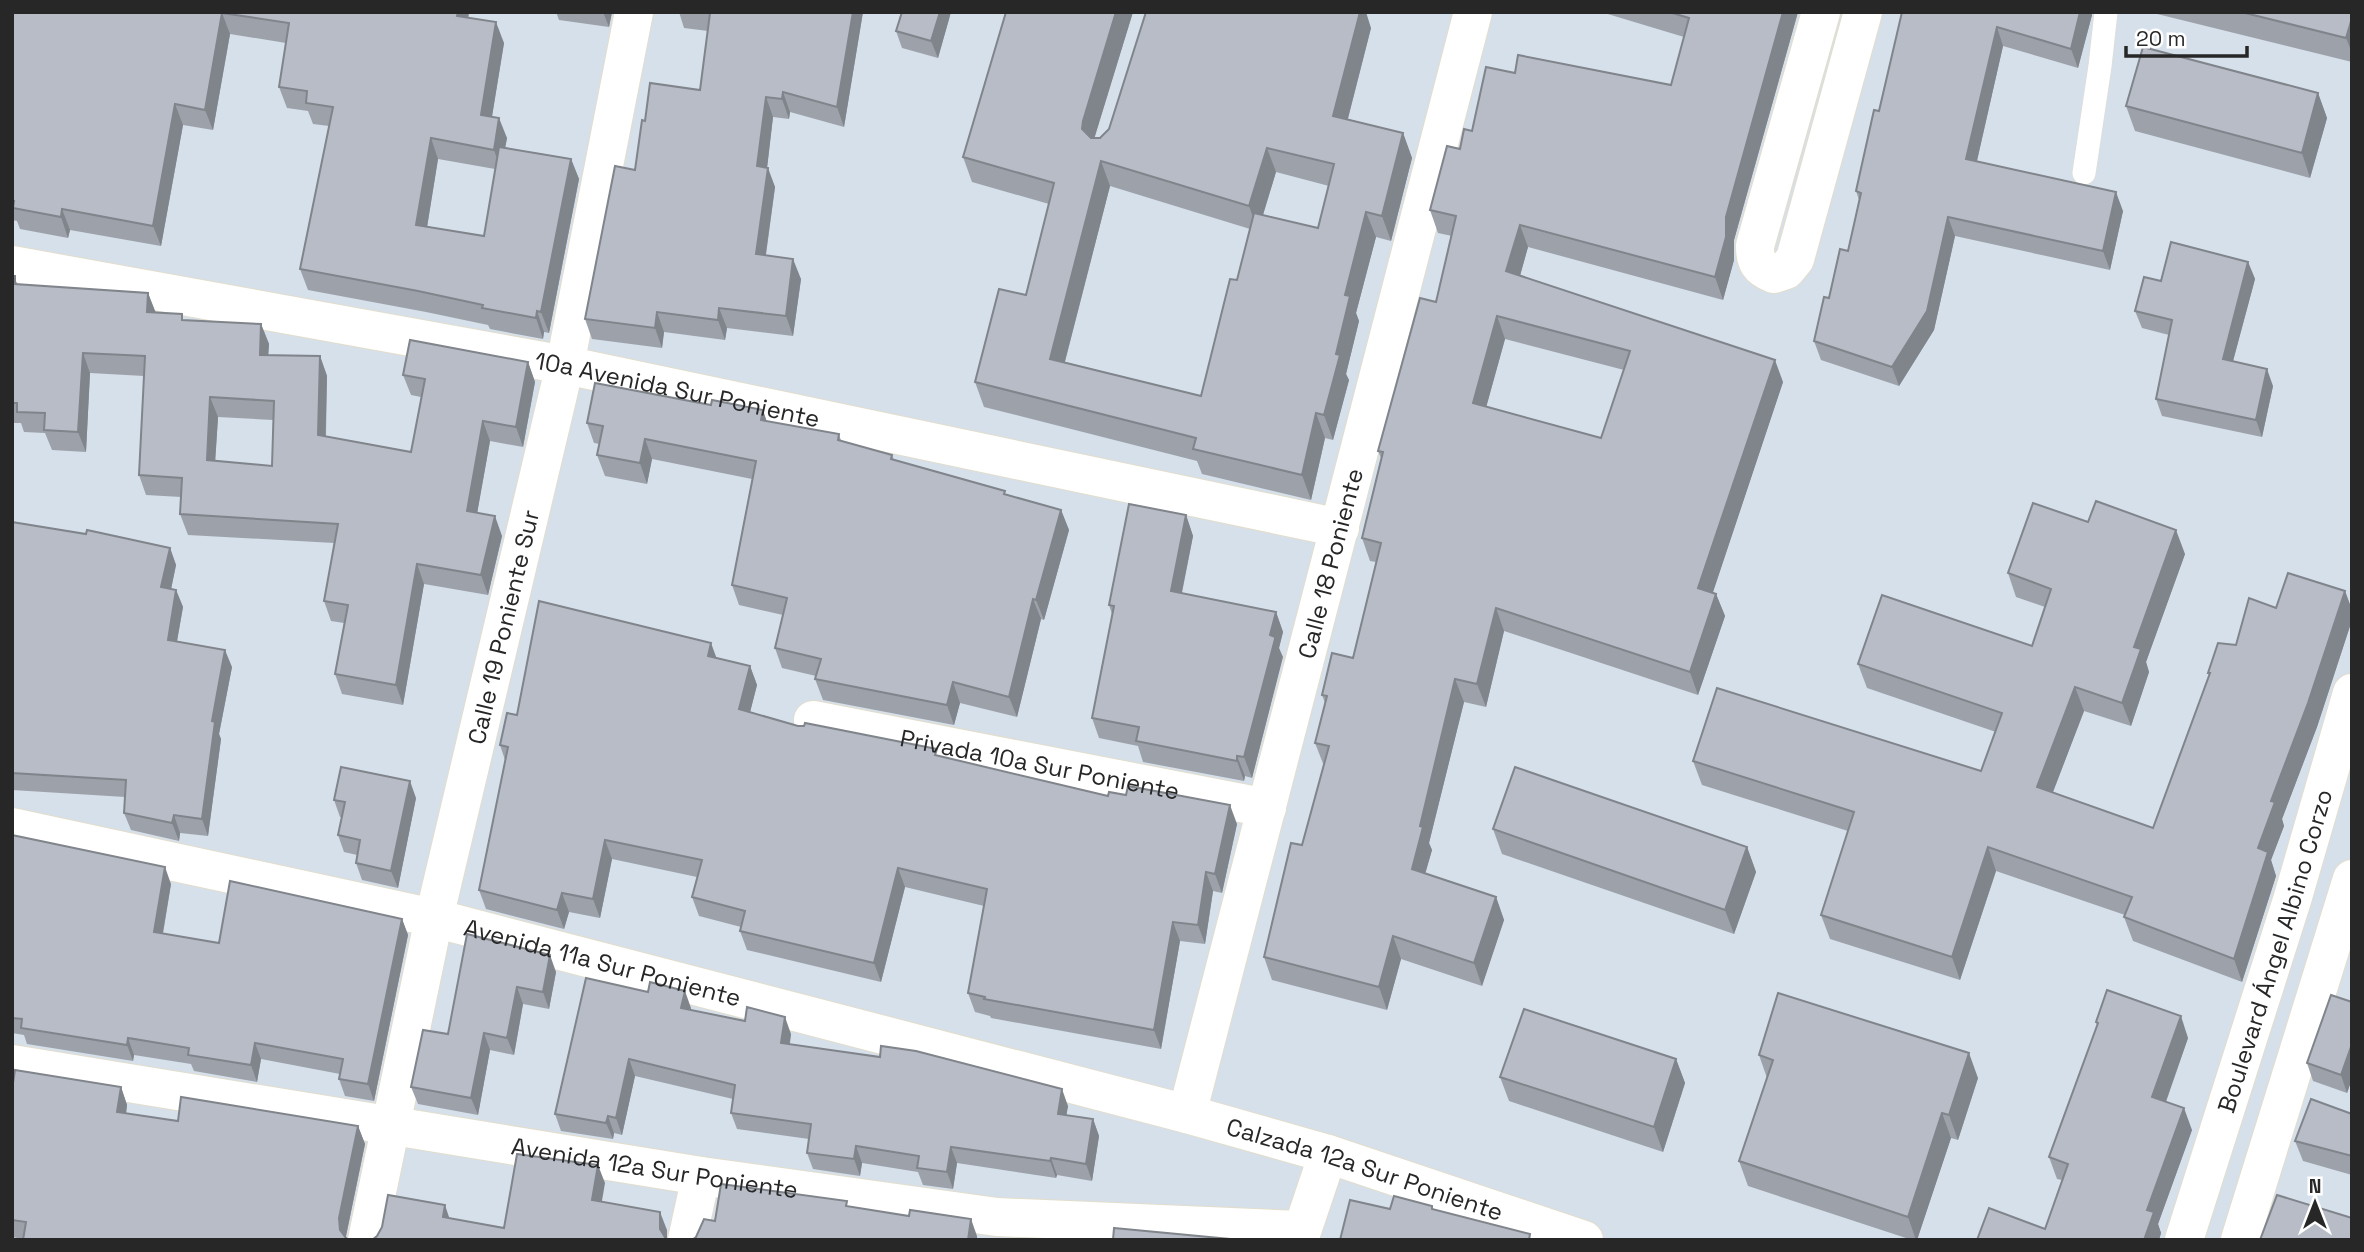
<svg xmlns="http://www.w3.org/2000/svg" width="2364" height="1252" font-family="'Space Grotesk',sans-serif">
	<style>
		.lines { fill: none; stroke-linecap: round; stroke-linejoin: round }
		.service-casing { stroke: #e2ddcc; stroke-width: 24 }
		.minor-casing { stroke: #e2ddcc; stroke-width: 40 }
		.service { stroke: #fff; stroke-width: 23 }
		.minor { stroke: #fff; stroke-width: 38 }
		.wall { fill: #9da2aa; fill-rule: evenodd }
		.shaded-wall { fill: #80848b }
		.building { fill: #b7bcc6; stroke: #80848b; stroke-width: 2; fill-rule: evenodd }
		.labels { text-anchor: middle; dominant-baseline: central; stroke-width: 7; stroke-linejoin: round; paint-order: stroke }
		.street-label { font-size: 24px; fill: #272727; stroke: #fff }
	</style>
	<rect width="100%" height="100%" fill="#d6e0eb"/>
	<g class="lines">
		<g class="service-casing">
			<path id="service" d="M2084,173l16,-107 6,-54"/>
		</g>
		<g class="minor-casing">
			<g id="minor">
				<path d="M1821,12l-66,234c0,16 4,22 19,28l12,-4 9,-11 68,-247"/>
				<path id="s1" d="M12,265l553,100 775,163"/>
				<path id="s2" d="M813,720l454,88"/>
				<path id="s3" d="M12,827l422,91 753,196 141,40 256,86"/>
				<path id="s4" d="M12,1064l689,112 296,41 304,13"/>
				<path id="s5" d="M1187,1114l286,-1102"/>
				<path id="s6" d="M367,1240l67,-322 131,-553 69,-353"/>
				<path d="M687,1240l14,-64"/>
				<path d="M1299,1240l29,-86"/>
				<path id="s7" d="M2184,1240l109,-343 59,-204"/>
				<path d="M2240,1240l112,-361"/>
			</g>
		</g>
		<use href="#service" class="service"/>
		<use href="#minor" class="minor"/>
	</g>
	<g class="wall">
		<path d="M12,12h457l-1,6 36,25 -12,73 15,22 -2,10 66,11 8,20 -30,154 -5,-1 -1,7 -53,-10 -2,-4 -62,-13 -118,-22 -8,-21 29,-143 -16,-2 -5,-13 -21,-3 -8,-21 7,-44 -56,-9 -17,96 -30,-5 -22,121 -91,-16 -2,8 -48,-9 -3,-8 -5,-1zM438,159l57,10 -11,67 -57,-9z"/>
		<path d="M556,12h56l-3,15 -50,-7z"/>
		<path d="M679,12h184l-19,115 -54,-15 -1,7 -16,-2 -6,50 8,20 -9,68 35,24 -8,57 -66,-8 -2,12 -61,-8 -2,16 -70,-9 -7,-20 50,-149 10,-49 55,-31 8,-59 -24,-3z"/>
		<path d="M902,12h49l-13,46 -36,-10 -6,-17z"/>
		<path d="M1133,12l-39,126h6l271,-110 -23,91 55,14 9,25 -21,83 -15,-4 -20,76 3,8 -13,53 3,6 -16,60 -8,-2 -14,62 -109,-26 -5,-13 -213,-54 -9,-25 51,-87 23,-91 -77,-22 -9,-25zM1276,172l53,14 -11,42 -55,-13zM1110,186l140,43 -13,51 -36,116 -136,-34z"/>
		<path d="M1601,12h197l-64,228v20l-11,40 -195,-53 -8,28 263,107 -70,210 3,2 9,22 -27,79 -194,-64 -18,76 -22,-5 -35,141 3,7 -7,23 71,24 8,23 -22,66 -81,-27 -14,51 -115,-30 -8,-23 38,-112 22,-79 -9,-23 10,-40 -3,-8 31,-37 23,-96 -6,-1 -8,-23 19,-80 -3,-7 58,-149 16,-66 -14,-3 -8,-23 30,-61 12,-18 199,-46 13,-48zM1505,339l119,31 -23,68 -115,-31z"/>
		<path d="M1902,12h189l1,3 -14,53 -75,-22 -26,115 146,50 -13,59 -155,-34 -21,94 -35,56 -78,-26 -7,-19 34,-90 11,-51 -3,-9 23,-80z"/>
		<path d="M2153,12h199v50l-199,-49z"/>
		<path d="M2318,93l9,25 -17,60 -175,-47 -9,-25z"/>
		<path d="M2248,262l7,17 -22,82 40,25 -11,51 -100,-21 -6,-17 13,-64 -27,-7 -7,-17 26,-30z"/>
		<path d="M12,276l6,8 130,9 7,20 29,7 77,4 8,20 -1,11 52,1 7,20 -1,61 85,15 10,-55 -10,-2 -8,-20 125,-13 7,20 -12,65 -33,-6 -13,72 25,23 -14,59 -64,-11 -21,121 -61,-11 -7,-20 9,-51 -13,-2 -7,-20 10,-58 -146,-8 -8,-21 1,-17 -35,-2 -7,-20 5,-99 -54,-3 -4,79 -34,-2 -7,-17 -21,-1 -3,-9h-9zM218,417l55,3 -1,46 -57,-5z"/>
		<path d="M767,421l72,13 2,7 51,14 2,5 113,35 54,15 8,20 -25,90 -3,-1 -24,98 -57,-14 -6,22 -131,-25 -8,-21 1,-3 -34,-8 -7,-20 8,-33 -44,-10 -7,-20 20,-106 -100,-20 -5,25 -42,-8 -8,-21 3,-11 -6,-1 -7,-20z"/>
		<path d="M1186,515l7,21 -11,57 94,19 7,20 -4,16 3,11 -30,119 -7,-2 -1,5 -101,-19 -5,-16 -39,-8 -7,-20 20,-104 -3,-9z"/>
		<path d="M12,522l158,26 6,17 -5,24 5,1 7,17 -6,35 55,25 -13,67 2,5 -13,97 -28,-3 -1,8 -48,-11 -7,-17 1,-16 -113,-7z"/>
		<path d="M2088,522l97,32 -39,108 3,10 -18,54 -47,-15 -31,81 100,36 56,-152 -1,-3 28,-28 40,-37 69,-17 7,19v10l-35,107 -35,92 2,7 -13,34 5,16 -34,106 -109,-41 -9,-24 1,-2 -129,-44 -36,109 -130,-41 -9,-24 27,-84 -146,-46 -9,-24 288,10 15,-39 -129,-44 -9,-24 174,-18 13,-39 -29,-10 -8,-24z"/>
		<path d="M717,658l33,8 7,19 -7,27 48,14 142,30 168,40 129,28 -15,69 -9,-2 -8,53 -25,-3 -19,108 -170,-31 -1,-2 -15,-4 -7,-19 16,-87 -79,-19 -24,95 -134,-32 -7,-19 1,-4 -42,-11 -7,-19 5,-20 -85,-18 -12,59 -31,-6 -5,17 -78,-20 -7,-19 26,-130 -5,-15 17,-30z"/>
		<path d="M416,798l-18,90 -36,-8 -6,-17 1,-8 -13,-3 -6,-17 4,-18h-2l-6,-17z"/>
		<path d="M1493,829l254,18 9,25 -22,62 -232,-80z"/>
		<path d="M12,835l159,49 -8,50 56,9 183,-24 6,16 -34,166 -29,-5 -6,-17 1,-5 -79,-15 -4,23 -63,-11 -3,-7 -57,-9 -1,6 -106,-17 -3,-9 -12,-2z"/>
		<path d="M467,934l89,38 -7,37 -26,-5 -9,51 -24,-5 -12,65 -60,-11 -7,-17 37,-53z"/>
		<path d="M2352,1002v77l-5,14 -34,-12 -6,-18z"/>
		<path d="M691,1008v2l100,24 -1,10 278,62 -2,9 27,4 6,17 -7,45 -35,-6 -1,3 -99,-15 -4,26 -30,-4 -5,-13 -56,-9 -2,13 -47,-7 -6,-16 2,-14 -72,-10 -6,-16 2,-14 -98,-23 -13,59 -8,-2 -1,6 -52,-8 -6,-17z"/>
		<path d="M2096,1022l92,16 -22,64 26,28 -34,94 3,9 -2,7h-182l68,-11 17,-49 -5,-1 -8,-22 48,-132z"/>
		<path d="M1759,1055l219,23 -20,62 -7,-2 -34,102h-5l-164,-54 -9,-25 28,-83z"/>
		<path d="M1676,1059l9,24 -22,69 -154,-51 -9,-24z"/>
		<path d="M121,1087l6,18 -1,9 52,7 180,5 7,18 -19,92 -323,3 -11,-2v-148z"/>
		<path d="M2352,1114v61l-49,-14 -8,-20z"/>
	</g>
	<g class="shaded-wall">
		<path d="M458,12h11l-4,25 -8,-21z"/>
		<path d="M603,12h9l-3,15z"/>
		<path d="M853,12h10l-19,115 -7,-20z"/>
		<path d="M940,12h11l-13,46 -7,-17z"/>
		<path d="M1116,12h17l-41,134 -10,-17 1,-8z"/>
		<path d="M1360,12h6l5,16 -29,113 -9,-25z"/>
		<path d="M1783,12h15l-64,228v20l-11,40 -8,-23 11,-60z"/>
		<path d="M2080,12h11l1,3 -14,53 -7,-19z"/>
		<path d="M222,13l8,21 -17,96 -8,-20z"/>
		<path d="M2352,18v35l-6,-15z"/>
		<path d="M496,22l8,21 -15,92 -8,-20z"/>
		<path d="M1997,27l6,19 -30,132 -7,-19z"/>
		<path d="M783,92l7,20 -1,7 -7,-20z"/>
		<path d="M2318,93l9,25 -17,60 -8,-25z"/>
		<path d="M766,97l7,20 -8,69 -8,-20z"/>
		<path d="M175,104l8,21 -22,121 -8,-20z"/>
		<path d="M499,118l8,20 -6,32 -7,-20z"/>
		<path d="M1403,133l9,25 -21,83 -9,-25z"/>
		<path d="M431,138l7,21 -14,87 -8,-21z"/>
		<path d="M1267,148l9,24 -18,59 -9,-25z"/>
		<path d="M571,159l8,20 -30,154 -8,-21z"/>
		<path d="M1101,161l9,25 -51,198 -9,-25z"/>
		<path d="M768,168l7,19 -12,87 -7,-20z"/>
		<path d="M2116,192l7,19 -13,59 -7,-19z"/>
		<path d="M62,209l8,21 -2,8 -7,-21z"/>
		<path d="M1366,212l10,25 -20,76 3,8 -13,53 3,6 -16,60 -9,-25 12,-61 9,-59z"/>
		<path d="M1948,217l7,19 -21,94 -35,56 -7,-19z"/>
		<path d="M1520,225l8,22 -13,47 -9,-23z"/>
		<path d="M793,259l8,20 -8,57 -7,-20z"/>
		<path d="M2248,262l7,17 -26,97 -6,-17z"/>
		<path d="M148,293l8,20 -9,-1z"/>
		<path d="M719,308l8,20 -2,12 -7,-20z"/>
		<path d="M537,311l7,21 -1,7 -7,-21z"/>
		<path d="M657,312l7,20 -2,16 -7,-20z"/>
		<path d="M1497,316l8,23 -24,87 -8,-23z"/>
		<path d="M261,324l8,20 -2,31 -7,-20z"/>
		<path d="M83,353l7,20 -4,79 -8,-20z"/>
		<path d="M320,356l7,20 -2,79 -7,-20z"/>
		<path d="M1775,360l8,22 -76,228 -9,-22z"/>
		<path d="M528,362l7,20 -12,65 -7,-20z"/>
		<path d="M2267,369l6,17 -11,51 -6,-17z"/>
		<path d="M210,397l8,20 -4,63 -7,-20z"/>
		<path d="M763,410l7,21 -9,-11z"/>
		<path d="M1316,413l9,25 -14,62 -9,-25z"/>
		<path d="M483,421l7,20 -16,90 -7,-20z"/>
		<path d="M645,439l7,20 -5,25 -7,-21z"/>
		<path d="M1061,510l8,20 -25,90 -8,-20z"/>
		<path d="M1186,515l7,21 -15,75 -7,-20z"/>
		<path d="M495,516l7,20 -14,59 -7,-20z"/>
		<path d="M2176,530l9,24 -39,108 3,10 -18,54 -9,-23 12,-56z"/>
		<path d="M170,548l6,17 -8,39 -7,-17z"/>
		<path d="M417,564l7,20 -21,121 -7,-20z"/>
		<path d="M176,590l7,17 -9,50 -6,-17z"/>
		<path d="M2345,591l7,19v10l-35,107 -35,92 2,7 -13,34 5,16 -34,106 -8,-23 24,-111 13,-47z"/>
		<path d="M1716,594l9,22 -27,79 -8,-23z"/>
		<path d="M1033,599l8,20 -24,98 -8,-20z"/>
		<path d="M1496,608l8,23 -18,76 -9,-23z"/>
		<path d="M1276,612l7,20 -4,16 4,9 -31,121 -8,-21 26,-122z"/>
		<path d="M711,643l7,19 -10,-6z"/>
		<path d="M225,650l7,17 -13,67 2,5 -13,97 -6,-17 10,-98z"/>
		<path d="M750,666l7,19 -11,43 -7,-19z"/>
		<path d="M1455,679l9,23 -35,141 3,7 -12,42 -8,-23 8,-43z"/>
		<path d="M953,682l7,21 -6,22 -7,-20z"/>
		<path d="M2075,687l9,24 -38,99 -9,-23z"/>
		<path d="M1237,756l8,20 -1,5 -7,-20z"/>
		<path d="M410,781l6,17 -18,90 -7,-17z"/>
		<path d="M1230,805l7,19 -15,69 -7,-19z"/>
		<path d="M174,815l6,18 -1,8 -7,-18z"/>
		<path d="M605,840l7,19 -12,59 -7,-19z"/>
		<path d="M1747,847l9,25 -22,62 -9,-24z"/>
		<path d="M1988,847l8,24 -36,109 -8,-23z"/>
		<path d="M165,867l6,17 -11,65 -6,-17z"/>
		<path d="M898,868l7,19 -24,95 -7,-19z"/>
		<path d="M1206,872l7,19 -8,53 -7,-19z"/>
		<path d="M562,893l7,19 -5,17 -7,-19z"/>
		<path d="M1496,897l8,23 -22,66 -8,-23z"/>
		<path d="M402,919l6,16 -34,166 -6,-17z"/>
		<path d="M1173,922l7,19 -19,108 -7,-19z"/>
		<path d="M1393,936l8,23 -14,51 -8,-23z"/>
		<path d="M550,955l6,17 -7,37 -6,-17z"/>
		<path d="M517,987l6,17 -9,51 -7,-17z"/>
		<path d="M685,991l6,17 -4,16 -6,-16z"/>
		<path d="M2181,1016l7,22 -28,80 -8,-21z"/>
		<path d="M785,1017l6,17 -4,25 -6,-16z"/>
		<path d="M484,1033l6,17 -12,65 -7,-17z"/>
		<path d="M128,1038l6,17 -1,6 -6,-16z"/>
		<path d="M255,1043l6,16 -4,23 -6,-17z"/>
		<path d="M2352,1044v35l-5,14 -6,-18z"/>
		<path d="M1969,1053l9,25 -20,62 -9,-25z"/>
		<path d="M629,1059l6,17 -13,59 -6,-17z"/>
		<path d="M1676,1059l9,24 -22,69 -9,-25z"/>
		<path d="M121,1087l6,18 -3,25 -7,-18z"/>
		<path d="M1062,1089l6,17 -4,24 -6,-16z"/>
		<path d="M2184,1108l8,22 -34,94 3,9 -2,7h-15l3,-30z"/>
		<path d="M1942,1113l9,25 -34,102h-1l-8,-23z"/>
		<path d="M608,1116l6,17 -1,6 -7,-16z"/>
		<path d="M1093,1119l6,17 -7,45 -6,-17z"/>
		<path d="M358,1126l7,18 -19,92v4l-6,-10 -1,-12z"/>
		<path d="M856,1146l6,17 -2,13 -6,-17z"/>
		<path d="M951,1147l6,16 -4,26 -6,-17z"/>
		<path d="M1051,1158l6,17 -1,3 -6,-17z"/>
		<path d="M598,1165l7,18 -6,35 -7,-18z"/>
		<path d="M445,1205l6,18 -8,-6z"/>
		<path d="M660,1212l7,18v10l-7,-11z"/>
		<path d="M971,1219l6,17v4h-9z"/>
	</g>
	<g class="building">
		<path d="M12,12h446l-1,4 39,6 -15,93 18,3 -5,32 -63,-12 -15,87 68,11 15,-89 72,12 -30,153 -4,-1 -1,7 -54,-10 1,-3 -65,-14 -118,-22 33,-162 -27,-4 1,-12 -28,-4 10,-64 -67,-10 -17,97 -30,-6 -22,122 -91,-17 -1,8 -48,-9 1,-7h-2z"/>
		<path d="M705,12h148l-16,95 -54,-15 -1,7 -16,-2 -9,69 11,2 -12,86 37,5 -7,57 -67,-8 -1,12 -61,-8 -2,16 -70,-9 30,-153 20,4 7,-50 3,1 5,-38 50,7 10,-77z"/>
		<path d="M902,12h38l-9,29 -35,-10z"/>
		<path d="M1006,12h110l-33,109 -1,8 9,9h9l9,-9 37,-117h214l-27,104 70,17 -21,83 -16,-4 -21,83 5,1 -14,58 4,1 -16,60 -8,-2 -14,62 -109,-26 3,-11 -221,-56 24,-93 27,6 28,-112 -91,-26zM1267,148l67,16 -16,64 -64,-15 -17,67 -7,-1 -29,117 -151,-37 51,-198 148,45z"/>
		<path d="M1669,12h114l-57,205v20l-11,40 -195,-52 -14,46 269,89 -77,228 18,6 -26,78 -194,-64 -19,76 -22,-5 -35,147 3,1 -11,42 84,28 -22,66 -81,-27 -14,51 -115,-30 27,-114 11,2 27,-99 -14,-3 12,-47 -5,-1 10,-42 21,5 28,-115 -19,-5 21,-86 -5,-1 42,-153 16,4 20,-86 -26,-6 17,-64 13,3 4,-20 8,2 14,-64 29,6 3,-18 153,30 18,-67zM1497,316l133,35 -29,87 -128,-35z"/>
		<path d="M1902,12h178l-9,37 -74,-22 -31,132 150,33 -13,59 -155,-34 -21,94 -35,56 -78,-26 10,-44 5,1 11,-49 8,2 13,-58 -5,-2 18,-81 5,1z"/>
		<path d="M2241,12h111v6l-6,20z"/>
		<path d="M2143,47l175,46 -16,60 -176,-47z"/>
		<path d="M2171,242l77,20 -25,97 44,10 -11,51 -100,-21 16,-79 -37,-9 9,-34 17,4z"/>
		<path d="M12,276h3v8l133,9 -1,19 35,2v6l79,4 -1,31 60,1 -2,79 93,17 14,-73 -22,-4 7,-35 118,22 -12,65 -33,-6 -16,90 28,5 -14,59 -64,-11 -21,121 -61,-11 13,-69 -24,-4 14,-77 -158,-10 2,-36 -43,-3 6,-119 -62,-3 -5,79 -34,-2 1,-17 -28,-1v-9h-5zM210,397l64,4 -2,65 -65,-6z"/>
		<path d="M595,383l116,22 1,-5 51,10 -2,10 78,14 -1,6 54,15 -1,4 114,32 -1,3 57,16 -25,90 -3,-1 -24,98 -56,-15 -6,23 -132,-26 6,-20 -46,-11 12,-50 -55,-13 24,-124 -111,-22 -5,24 -43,-8 6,-29 -16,-3z"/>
		<path d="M2096,501l80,29 -42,117 7,2 -19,54 -47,-16 -38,100 116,41 57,-155h-2l10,-30 18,2 13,-47 27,10 12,-35 57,18 -37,112 -37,98 4,1 -17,46 10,4 -34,107 -110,-42 8,-20 -144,-50 -36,110 -131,-42 33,-103 -161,-51 24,-73 264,83 21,-58 -144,-49 24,-69 150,51 19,-57 -43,-16 25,-70 55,19z"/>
		<path d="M1129,504l57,11 -15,76 105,21 -6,23 5,2v2l-31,118 -7,-1v5l-101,-20 3,-14 -47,-9 22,-112 -5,-1z"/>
		<path d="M12,522l74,12 1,-4 83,18 -9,39 15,3 -8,50 57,10 -13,71 3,1 -13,97 -28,-4 -2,8 -48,-10 2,-33 -114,-7z"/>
		<path d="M539,601l172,42 -3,13 42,10 -11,43 59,17h6l1,-3 132,26 -2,6 173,41 1,-4 17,3 2,-9 102,19 -15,69 -9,-2 -8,53 -25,-3 -19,108 -170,-31 1,-2 -17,-4 19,-104 -89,-21 -24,95 -134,-32 5,-20 -53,-14 10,-37 -97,-20 -12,59 -31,-6 -5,17 -78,-20 29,-143 -8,-2 7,-32 10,2z"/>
		<path d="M341,767l69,14 -19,90 -35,-8 4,-23 -22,-5 7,-33 -11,-2z"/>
		<path d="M1515,767l232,80 -22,63 -232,-81z"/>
		<path d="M12,835l153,32 -11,65 65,11 11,-62 172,38 -34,165 -29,-5 4,-20 -88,-16 -4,22 -63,-10 1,-7 -61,-10 -1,7 -106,-17 1,-9 -10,-1z"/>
		<path d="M467,934l83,21 -7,37 -26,-5 -10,51 -23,-5 -13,65 -60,-11 12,-57 25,4z"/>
		<path d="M586,978l62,14 2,-10 35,9 -4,17 64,13 2,-14 38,10 -4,26 99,14 1,-11 35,5 146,38 -4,25 35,5 -7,45 -35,-6 -1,3 -99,-14 -4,25 -30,-4 2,-12 -63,-10 -2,13 -47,-6 4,-29 -80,-11 4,-28 -106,-26 -13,59 -8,-2 -2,7 -51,-9z"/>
		<path d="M2107,990l74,26 -29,81 32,11 -37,102 7,2 -10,28h-167l12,-32 56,21 23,-65 -19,-7 49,-134 -2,-1z"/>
		<path d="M1778,993l191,60 -20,62 -7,-2 -34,104 -169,-56 34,-101 -14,-5z"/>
		<path d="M2331,995l21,7v42l-11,31 -34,-12z"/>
		<path d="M1524,1009l152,50 -22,68 -154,-50z"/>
		<path d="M15,1070l106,17 -4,25 61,9 3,-24 177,29 -19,92 1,12 6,8 3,2h-326l3,-18 -14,-2v-131z"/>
		<path d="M2311,1099l41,15v42l-57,-15z"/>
		<path d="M517,1154l81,11 -6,35 68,12v17l6,10 2,1h-296l5,-4 5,-9 6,-32 57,10 -2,12 61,11z"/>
		<path d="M721,1184l126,17 -1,5 63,10 1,-6 61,9 -3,21h-276l4,-3 8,-18 11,2z"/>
		<path d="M2277,1195l75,23v22h-92z"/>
		<path d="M1394,1196l38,10v3l98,25 -1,6h-189l10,-40 40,9z"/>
		<path d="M1114,1228l127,12h-128z"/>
	</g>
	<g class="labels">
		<g class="street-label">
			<text stroke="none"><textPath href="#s1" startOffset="677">10a Avenida Sur Poniente</textPath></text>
			<text stroke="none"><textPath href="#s5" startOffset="569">Calle 18 Poniente</textPath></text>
			<text stroke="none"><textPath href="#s6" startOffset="628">Calle 19 Poniente Sur</textPath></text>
			<text stroke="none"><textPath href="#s2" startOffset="231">Privada 10a Sur Poniente</textPath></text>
			<text stroke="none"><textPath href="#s7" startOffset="303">Boulevard Ángel Albino Corzo</textPath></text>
			<text stroke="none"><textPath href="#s3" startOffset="606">Avenida 11a Sur Poniente</textPath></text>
			<text stroke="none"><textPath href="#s4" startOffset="651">Avenida 12a Sur Poniente</textPath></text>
			<text stroke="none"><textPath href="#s3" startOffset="1396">Calzada 12a Sur Poniente</textPath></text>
		</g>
	</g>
	<rect width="2364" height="1252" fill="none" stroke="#272727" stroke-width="28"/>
	<g transform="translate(2315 1203)" stroke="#ffffff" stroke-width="5" paint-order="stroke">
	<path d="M0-5L12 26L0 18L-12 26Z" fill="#272727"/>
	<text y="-10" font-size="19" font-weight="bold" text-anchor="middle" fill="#272727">N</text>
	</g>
	<path d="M2126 46v10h121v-10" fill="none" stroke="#272727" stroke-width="3.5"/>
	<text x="2136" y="46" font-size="21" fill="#272727" stroke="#ffffff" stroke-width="5" paint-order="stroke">20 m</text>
</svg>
